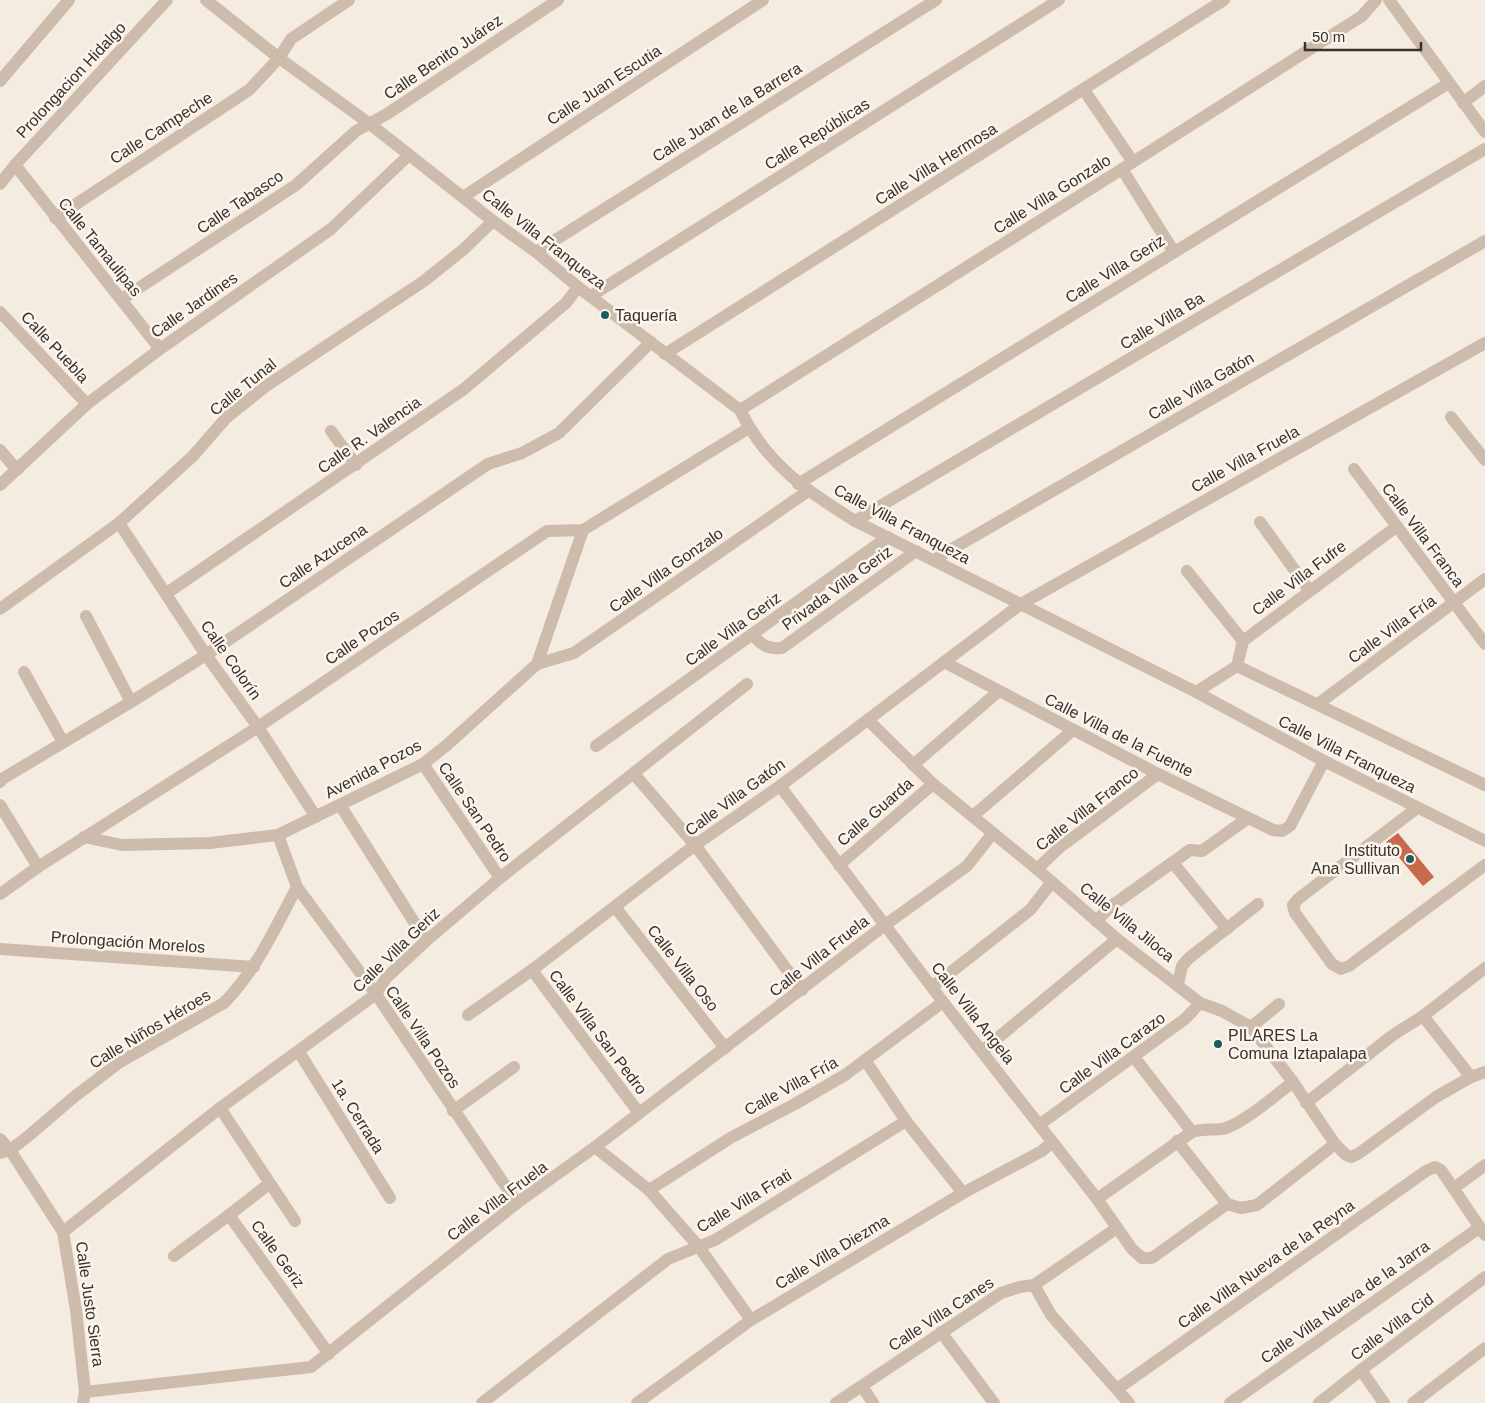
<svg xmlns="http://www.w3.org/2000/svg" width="1485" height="1403" font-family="Helvetica,sans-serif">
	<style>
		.building { fill: #c8694b }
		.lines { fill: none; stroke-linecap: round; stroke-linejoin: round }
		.minor { stroke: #cdbbac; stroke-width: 12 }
		.tertiary { stroke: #cdbbac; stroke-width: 12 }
		.poi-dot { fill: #1f5a5e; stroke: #fbf5ee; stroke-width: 2 }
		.labels { text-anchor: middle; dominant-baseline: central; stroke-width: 5; stroke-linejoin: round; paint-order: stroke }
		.street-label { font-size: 16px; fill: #3b302b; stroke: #fbf5ee }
		.poi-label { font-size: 16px; fill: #3b302b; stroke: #fbf5ee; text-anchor: start }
	</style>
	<rect width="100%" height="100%" fill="#f4ebe1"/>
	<path class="building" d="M1398,833l36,44 -11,9 -37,-44z"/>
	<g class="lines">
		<g class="minor">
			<path d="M1389,0l96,132"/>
			<path d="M0,81l69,-81"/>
			<path d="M1084,90l49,72"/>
			<path d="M1463,103l22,-17"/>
			<path d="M15,165l145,184"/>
			<path d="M1122,169l52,83"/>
			<path d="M0,184l15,-19 152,-165"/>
			<path d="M463,197l300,-197"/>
			<path d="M55,218l194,-128 30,-32 12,-19 58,-39"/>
			<path d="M536,252l400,-252"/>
			<path d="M591,296l468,-296"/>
			<path d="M122,299l174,-114 60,-54 31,-17 171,-114"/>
			<path d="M0,312l87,92"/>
			<path d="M665,354l559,-354"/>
			<path d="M1451,417l34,43"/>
			<path d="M331,431l25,34"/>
			<path d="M0,450l17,20"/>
			<path d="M1354,469l131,175"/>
			<path d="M798,484l651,-401"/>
			<path d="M0,485l87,-81 73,-55 171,-120 78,-74"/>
			<path d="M855,521l630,-372"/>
			<path d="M1260,522l49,68"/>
			<path d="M119,523l87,132 52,72 58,90"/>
			<path d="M933,560l552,-319"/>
			<path d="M1187,571l56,70"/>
			<path d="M167,593l297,-204 102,-86 12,-16"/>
			<path d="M0,609l119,-86 74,-67 33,-38 40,-32 158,-105 40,-32 29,-28"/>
			<path d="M86,616l45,86"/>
			<path d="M753,635c9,11 15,14 29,13l134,-97"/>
			<path d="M944,662l214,112 115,56 9,1 8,-5 34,-65"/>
			<path d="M537,664l37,-11 234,-162"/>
			<path d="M1237,666l6,-25 153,-114"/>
			<path d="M24,672l39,70"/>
			<path d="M1318,704l167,-125"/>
			<path d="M868,720l65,64 104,85 80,70 83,64 22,8 29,16 42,55 42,62 11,11 5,2 7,-3 78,-57 35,-20 14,-5"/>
			<path d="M596,746l292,-209"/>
			<path d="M423,764l77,114"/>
			<path d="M913,765l86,-74"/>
			<path d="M634,774l61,71 107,145"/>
			<path d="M0,782l2,-3 129,-77 75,-47 282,-191 34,-11 37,-20 92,-91"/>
			<path d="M780,786l163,216 154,197 35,50 10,9h10l75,-54 14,4 16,-3 78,-61"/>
			<path d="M0,805l38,62"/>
			<path d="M340,805l86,136"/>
			<path d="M1417,808l-119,91 -5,6 2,8 37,51 9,5 8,-3 136,-101"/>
			<path d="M973,816l100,-86"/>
			<path d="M278,835l19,52 79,107 141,209"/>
			<path d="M84,837l38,8 88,-2 68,-8 145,-71 24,-19 90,-81 46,-134"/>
			<path d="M1173,863l54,66"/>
			<path d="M839,865l94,-81"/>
			<path d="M1037,869l22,-21 99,-74"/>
			<path d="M615,907l110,141"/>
			<path d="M1096,921l14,-14 80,-57 12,1 46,-33"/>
			<path d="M0,949l254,18"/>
			<path d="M532,970l107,143"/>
			<path d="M1178,984l4,-18 7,-8 69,-54"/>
			<path d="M932,987l98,-77 22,-28"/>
			<path d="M468,1015l64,-45 163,-125 85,-59 241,-182 464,-261"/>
			<path d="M1423,1016l48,61"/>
			<path d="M1251,1027l28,-23"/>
			<path d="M982,1051l135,-112"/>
			<path d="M299,1052l91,146"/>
			<path d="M1134,1057l58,75"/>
			<path d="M865,1060l41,61 57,72"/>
			<path d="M1306,1103l87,-68 30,-19 62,-48"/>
			<path d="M220,1108l75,113"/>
			<path d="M453,1111l61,-44"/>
			<path d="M1039,1125l146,-106 15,-16"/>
			<path d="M1177,1141l50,63"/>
			<path d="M595,1147l54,43 50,57 52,73"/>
			<path d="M0,1153l10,-3 16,-12 48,-41 46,-35 104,-59c33,-34 51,-75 73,-116"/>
			<path d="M269,1184l-40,31 100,139"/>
			<path d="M1454,1188l31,-23"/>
			<path d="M649,1190l83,-53 63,-33 50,-29 98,-73"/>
			<path d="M1097,1199l95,-67c12,-4 25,-1 34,-4 20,-7 50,-33 67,-46"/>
			<path d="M63,1232l157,-124 156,-114 10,-16 40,-37 74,-63 247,-194"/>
			<path d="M174,1256l55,-41"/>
			<path d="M1034,1285l17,30 78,88"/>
			<path d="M941,1332l53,71"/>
			<path d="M1361,1370l23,33"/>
			<path d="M862,1386l11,17"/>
			<path d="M1117,1389l309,-218 9,-4 6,3 44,65"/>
			<path d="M85,1392l226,-25 206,-164 78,-56 290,-222 82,-59 26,-33"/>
			<path d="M482,1403l186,-144 47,-19 191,-119"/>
			<path d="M637,1403l114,-83 212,-127 79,-42 10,-9"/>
			<path d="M836,1403l165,-110 19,-6 14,-2 83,-57"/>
			<path d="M1230,1403l249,-175"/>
		</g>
		<g class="tertiary">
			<path d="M206,0l73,58 91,66 123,97 43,31 42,35 162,123c27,55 66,80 115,111l341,171 128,69 161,80"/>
			<path d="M740,410l382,-241 240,-153 14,-16"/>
			<path d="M1196,692l41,-26 248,119"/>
			<path d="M0,894l38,-27 220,-140 289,-196 36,-1 166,-102"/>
			<path d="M0,1139l10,11 53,82 13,78 9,82 -2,11"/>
			<path d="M1319,1403l42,-33 124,-93"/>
			<path d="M1413,1403l72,-55"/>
		</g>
	</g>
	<g class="poi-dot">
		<circle cx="605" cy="315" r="5"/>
		<circle cx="1410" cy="859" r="5"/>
		<circle cx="1218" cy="1044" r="5"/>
	</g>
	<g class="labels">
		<g class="street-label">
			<text transform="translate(443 57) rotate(-34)">Calle Benito Juárez</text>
			<text transform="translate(71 80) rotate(-47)">Prolongacion Hidalgo</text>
			<text transform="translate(604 85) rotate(-33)">Calle Juan Escutia</text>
			<text transform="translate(727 112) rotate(-32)">Calle Juan de la Barrera</text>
			<text transform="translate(161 128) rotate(-33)">Calle Campeche</text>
			<text transform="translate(817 134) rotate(-32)">Calle Repúblicas</text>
			<text transform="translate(936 164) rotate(-32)">Calle Villa Hermosa</text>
			<text transform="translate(1052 194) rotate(-32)">Calle Villa Gonzalo</text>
			<text transform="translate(240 202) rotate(-34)">Calle Tabasco</text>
			<text transform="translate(544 239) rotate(38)">Calle Villa Franqueza</text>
			<text transform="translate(100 247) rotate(51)">Calle Tamaulipas</text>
			<text transform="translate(1115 269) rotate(-32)">Calle Villa Geriz</text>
			<text transform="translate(194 305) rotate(-35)">Calle Jardines</text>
			<text transform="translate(1162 321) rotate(-31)">Calle Villa Ba</text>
			<text transform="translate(55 347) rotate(47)">Calle Puebla</text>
			<text transform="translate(1201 386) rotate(-30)">Calle Villa Gatón</text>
			<text transform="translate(243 387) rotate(-39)">Calle Tunal</text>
			<text transform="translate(369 435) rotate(-35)">Calle R. Valencia</text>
			<text transform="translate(1245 459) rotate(-29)">Calle Villa Fruela</text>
			<text transform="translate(902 524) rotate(28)">Calle Villa Franqueza</text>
			<text transform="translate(1423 535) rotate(53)">Calle Villa Franca</text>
			<text transform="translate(323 556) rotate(-34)">Calle Azucena</text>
			<text transform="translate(666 570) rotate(-35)">Calle Villa Gonzalo</text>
			<text transform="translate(1299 578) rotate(-37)">Calle Villa Fufre</text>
			<text transform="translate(837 588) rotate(-36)">Privada Villa Geriz</text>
			<text transform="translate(733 629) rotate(-36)">Calle Villa Geriz</text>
			<text transform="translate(1392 629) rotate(-36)">Calle Villa Fría</text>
			<text transform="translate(362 637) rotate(-34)">Calle Pozos</text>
			<text transform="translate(231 660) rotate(55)">Calle Colorín</text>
			<text transform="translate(1119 735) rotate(27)">Calle Villa de la Fuente</text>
			<text transform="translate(1347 754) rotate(27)">Calle Villa Franqueza</text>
			<text transform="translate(373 769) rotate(-28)">Avenida Pozos</text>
			<text transform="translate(735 797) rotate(-36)">Calle Villa Gatón</text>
			<text transform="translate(1087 809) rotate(-38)">Calle Villa Franco</text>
			<text transform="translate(475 812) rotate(56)">Calle San Pedro</text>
			<text transform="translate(875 812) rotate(-41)">Calle Guarda</text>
			<text transform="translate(1127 922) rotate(39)">Calle Villa Jiloca</text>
			<text transform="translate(128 942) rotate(4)">Prolongación Morelos</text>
			<text transform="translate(396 950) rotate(-44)">Calle Villa Geriz</text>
			<text transform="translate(819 956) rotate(-38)">Calle Villa Fruela</text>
			<text transform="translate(683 968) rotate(52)">Calle Villa Oso</text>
			<text transform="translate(973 1013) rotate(52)">Calle Villa Angela</text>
			<text transform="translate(150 1029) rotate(-31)">Calle Niños Héroes</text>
			<text transform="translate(598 1032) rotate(53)">Calle Villa San Pedro</text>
			<text transform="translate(423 1037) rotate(56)">Calle Villa Pozos</text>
			<text transform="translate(1112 1053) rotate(-36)">Calle Villa Carazo</text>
			<text transform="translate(791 1086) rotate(-29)">Calle Villa Fría</text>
			<text transform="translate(358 1116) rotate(58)">1a. Cerrada</text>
			<text transform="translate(497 1201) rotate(-37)">Calle Villa Fruela</text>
			<text transform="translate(744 1201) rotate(-31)">Calle Villa Frati</text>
			<text transform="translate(832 1252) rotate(-31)">Calle Villa Diezma</text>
			<text transform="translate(278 1254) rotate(54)">Calle Geriz</text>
			<text transform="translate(1266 1264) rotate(-35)">Calle Villa Nueva de la Reyna</text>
			<text transform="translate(1345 1302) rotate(-35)">Calle Villa Nueva de la Jarra</text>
			<text transform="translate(90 1304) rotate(82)">Calle Justo Sierra</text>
			<text transform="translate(941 1314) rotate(-33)">Calle Villa Canes</text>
			<text transform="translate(1392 1327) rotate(-37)">Calle Villa Cid</text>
		</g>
		<g class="poi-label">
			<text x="615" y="315">Taquería</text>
			<text x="1400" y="850" text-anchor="end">Instituto<tspan x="1400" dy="18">Ana Sullivan</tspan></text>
			<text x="1228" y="1035">PILARES La<tspan x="1228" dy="18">Comuna Iztapalapa</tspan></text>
		</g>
	</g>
	<path d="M1305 42v8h116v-8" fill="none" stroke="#3b302b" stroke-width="2.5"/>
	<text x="1312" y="42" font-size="15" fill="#3b302b" stroke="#fbf5ee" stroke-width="4" paint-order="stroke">50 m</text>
</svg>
